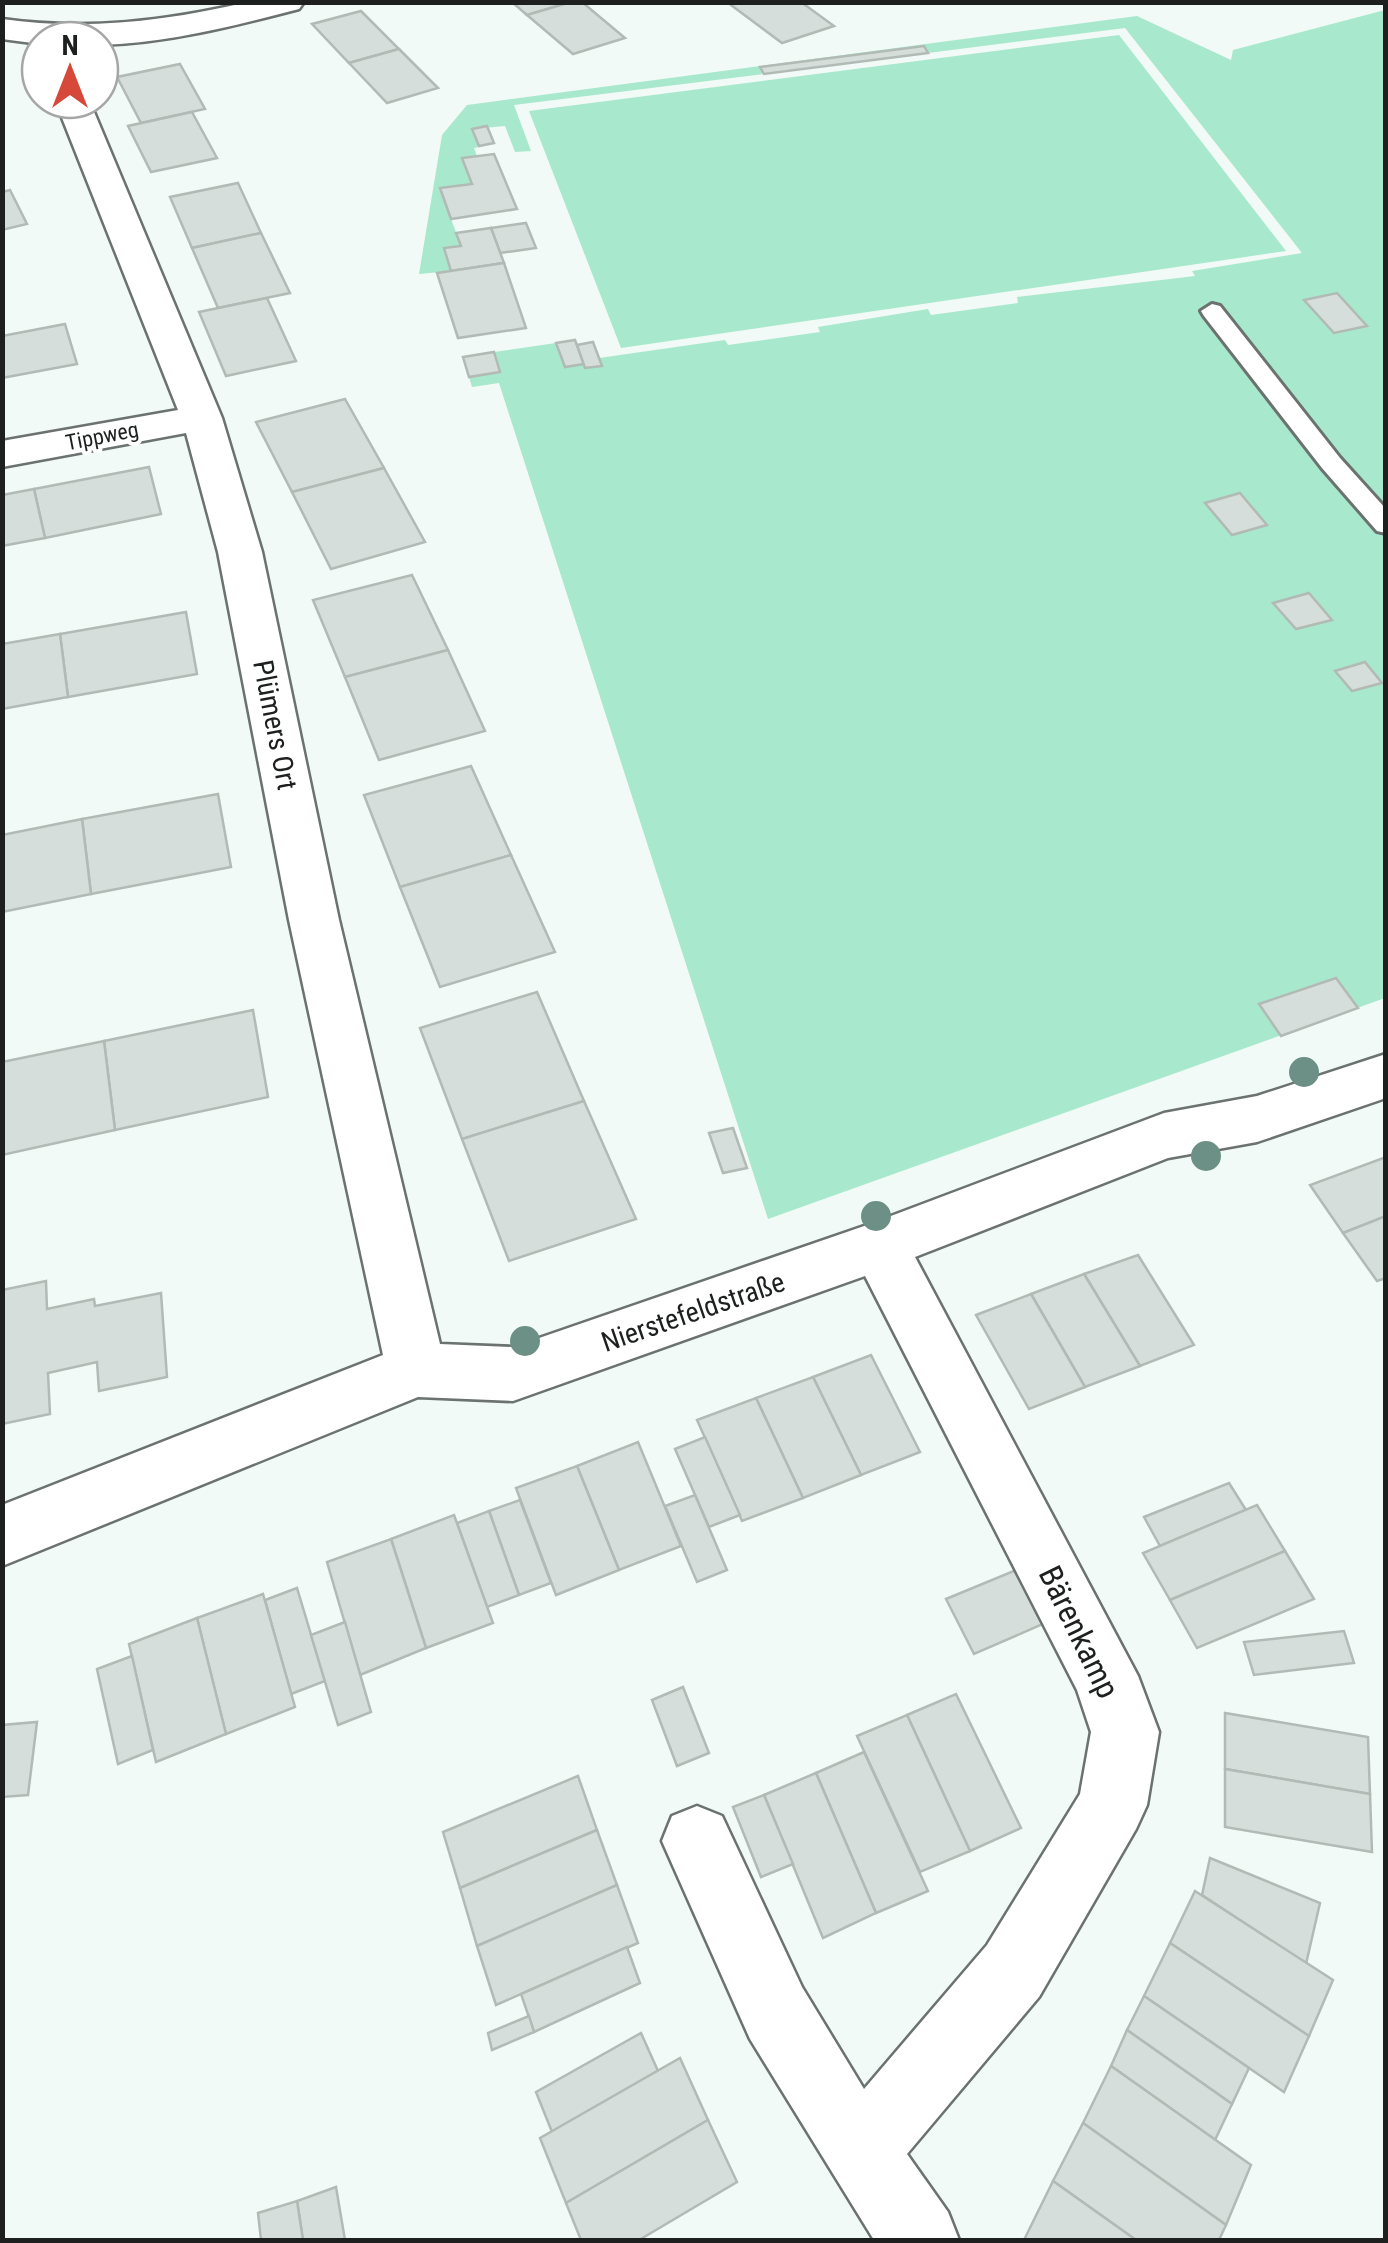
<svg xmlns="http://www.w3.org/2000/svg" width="1388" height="2243" font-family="'Roboto Condensed',sans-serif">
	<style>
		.green { fill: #a8e8cc }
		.building { fill: #d5deda; stroke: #b2bab6; stroke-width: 2.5 }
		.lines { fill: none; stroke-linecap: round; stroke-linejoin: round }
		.lane-casing { stroke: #6b726f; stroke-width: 6 }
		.street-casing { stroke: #6b726f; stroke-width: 5 }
		.lane { fill: #fff; fill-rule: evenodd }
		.street { fill: #fff; fill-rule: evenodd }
		.tree { fill: #6c9085 }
		.labels { text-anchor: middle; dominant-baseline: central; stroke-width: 8; stroke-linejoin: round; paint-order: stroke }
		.far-street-label { font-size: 22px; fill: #1d201f; stroke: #fff }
		.street-label { font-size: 28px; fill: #1d201f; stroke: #fff }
		.near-street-label { font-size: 32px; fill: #1d201f; stroke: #fff }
	</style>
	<rect width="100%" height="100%" fill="#f1faf6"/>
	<g class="green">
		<path d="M1385,10v988l-617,221 -269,-836 -27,4 -3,-10 31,-5 -6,-20 62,-9 9,24 19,-3 2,4 16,-2 -3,-8 126,-18 3,5 92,-13 -2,-5 110,-18 3,6 87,-12 -1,-6 178,-21 -3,-5 110,-18 -177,-225 -197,25 -4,-7 -163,21 3,7 -250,31 17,46 -16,1 -10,-26 -33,3 7,18 -5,1 3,8 -14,3 9,25 -32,5 21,57 -16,3 6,22 -32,3 23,-139 25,-30 670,-89 94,44 2,-10z"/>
		<path d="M1119,35l167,216 -665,97 -92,-237z"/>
	</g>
	<g class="building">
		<path d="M512,2h59l-44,13z"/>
		<path d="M571,2h11l43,36 -52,16 -46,-39z"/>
		<path d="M738,2h63l33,24 -52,17 -51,-38z"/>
		<path d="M361,11l38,38 -50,14 -37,-39z"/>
		<path d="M924,46l4,7 -164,21 -4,-7z"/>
		<path d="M399,49l39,39 -51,15 -38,-40z"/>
		<path d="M180,64l25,45 -64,14 -24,-46z"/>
		<path d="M192,112l25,46 -66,14 -23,-46z"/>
		<path d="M487,126l7,17 -15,3 -7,-17z"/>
		<path d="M494,154l23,55 -66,10 -11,-31 32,-4 -10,-26z"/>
		<path d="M238,183l23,50 -69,15 -22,-51z"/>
		<path d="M10,190l17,34 -25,6v-38z"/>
		<path d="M526,223l10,25 -36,5 -9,-25z"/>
		<path d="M491,228l13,35 -53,8 -7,-23 17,-2 -5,-13z"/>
		<path d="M261,233l29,60 -72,15 -26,-60z"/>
		<path d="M504,263l22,65 -68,10 -21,-65z"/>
		<path d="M1337,293l30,33 -33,7 -30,-33z"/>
		<path d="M267,298l29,63 -70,15 -27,-64z"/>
		<path d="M65,324l12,40 -75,14v-42z"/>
		<path d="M575,340l9,24 -19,3 -9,-24z"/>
		<path d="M593,342l9,24 -17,2 -8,-23z"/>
		<path d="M494,352l6,20 -31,5 -6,-20z"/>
		<path d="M345,399l39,69 -92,24 -36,-70z"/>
		<path d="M149,467l12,47 -116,24 -11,-49z"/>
		<path d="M384,468l41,74 -94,27 -39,-77z"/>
		<path d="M34,489l11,49 -43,8v-51z"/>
		<path d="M1240,493l27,32 -35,10 -27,-32z"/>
		<path d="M412,575l36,75 -103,27 -32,-77z"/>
		<path d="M1309,593l23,27 -36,9 -23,-26z"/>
		<path d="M186,612l11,62 -129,23 -8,-63z"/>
		<path d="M60,634l8,63 -66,12v-65z"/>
		<path d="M448,650l37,81 -106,29 -34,-83z"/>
		<path d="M1365,662l17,21 -30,8 -17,-20z"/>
		<path d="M471,766l40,89 -111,32 -36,-92z"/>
		<path d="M218,794l13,73 -140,27 -9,-75z"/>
		<path d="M82,819l9,75 -89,18v-77z"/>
		<path d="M511,855l44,97 -115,35 -40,-100z"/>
		<path d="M1336,978l22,30 -77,28 -22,-32z"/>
		<path d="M537,992l47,109 -122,38 -42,-111z"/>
		<path d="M253,1010l15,87 -153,33 -11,-89z"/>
		<path d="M104,1041l11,89 -113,25v-93z"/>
		<path d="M584,1101l52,118 -127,42 -47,-122z"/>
		<path d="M733,1128l14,40 -24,5 -14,-40z"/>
		<path d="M1386,1157v59l-43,17 -33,-48z"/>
		<path d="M1386,1216v62l-9,3 -34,-48z"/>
		<path d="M1138,1255l56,90 -54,21 -56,-92z"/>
		<path d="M1084,1274l56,92 -55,21 -54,-93z"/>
		<path d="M46,1281l1,28 47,-10 1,7 66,-13 6,84 -68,14 -2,-29 -49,11 2,41 -48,10v-134z"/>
		<path d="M1031,1294l54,93 -56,22 -53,-94z"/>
		<path d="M871,1355l49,97 -59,23 -48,-98z"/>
		<path d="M813,1377l48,98 -58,23 -47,-100z"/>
		<path d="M756,1398l47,100 -61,23 -45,-101z"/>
		<path d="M705,1437l35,78 -31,12 -34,-78z"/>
		<path d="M638,1442l43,104 -62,24 -42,-104z"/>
		<path d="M577,1466l42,104 -63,25 -40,-107z"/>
		<path d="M1229,1483l17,27 -86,36 -16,-29z"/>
		<path d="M695,1495l32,75 -30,12 -32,-76z"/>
		<path d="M520,1500l31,83 -32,12 -30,-84z"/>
		<path d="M1257,1505l28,46 -115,49 -27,-47z"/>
		<path d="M489,1511l30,84 -32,12 -30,-84z"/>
		<path d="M454,1515l39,108 -67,25 -35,-109z"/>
		<path d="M391,1539l35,109 -66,27 -33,-113z"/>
		<path d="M1285,1551l29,48 -117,49 -27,-48z"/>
		<path d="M1016,1570l27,54 -69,30 -28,-55z"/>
		<path d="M297,1588l28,93 -34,13 -26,-94z"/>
		<path d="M263,1594l32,113 -69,27 -29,-116z"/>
		<path d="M197,1618l29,116 -70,28 -27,-118z"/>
		<path d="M345,1622l26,90 -33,13 -27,-90z"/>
		<path d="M1344,1631l10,32 -100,12 -10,-33z"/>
		<path d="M132,1656l21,94 -35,14 -21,-95z"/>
		<path d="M683,1687l26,66 -32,13 -25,-66z"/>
		<path d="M956,1694l65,134 -51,23 -63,-136z"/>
		<path d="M1225,1713l143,24 2,57 -145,-25z"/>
		<path d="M907,1715l63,136 -50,21 -63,-136z"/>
		<path d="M37,1722l-9,73 -26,2v-72z"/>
		<path d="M864,1752l64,139 -52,22 -60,-140z"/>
		<path d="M1225,1769l145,25 2,58 -147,-25z"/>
		<path d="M816,1773l60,140 -53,25 -59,-143z"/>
		<path d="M578,1776l19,54 -137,58 -17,-56z"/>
		<path d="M764,1795l29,69 -32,13 -28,-70z"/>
		<path d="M597,1830l20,55 -140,61 -17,-58z"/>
		<path d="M1210,1858l110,45 -14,61 -104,-69z"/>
		<path d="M617,1885l21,58 -142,62 -19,-59z"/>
		<path d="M1195,1891l138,89 -24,56 -139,-93z"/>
		<path d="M1170,1943l139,93 -25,56 -140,-96z"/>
		<path d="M627,1947l13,36 -106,49 -13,-38z"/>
		<path d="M1144,1996l105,72 -17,36 -105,-74z"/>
		<path d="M529,2016l5,16 -42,18 -4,-17z"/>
		<path d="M1127,2030l105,74 -17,36 -104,-74z"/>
		<path d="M641,2033l17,38 -106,61 -16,-40z"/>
		<path d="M680,2058l28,62 -142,83 -26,-65z"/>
		<path d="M1111,2066l140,99 -25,60 -143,-102z"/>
		<path d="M708,2120l29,62 -98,58h-58l-15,-37z"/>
		<path d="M1083,2123l143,102 -7,15h-83l-83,-59z"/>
		<path d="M1053,2181l83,59h-112z"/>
		<path d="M336,2187l9,53h-42l-6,-39z"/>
		<path d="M297,2201l6,39h-42l-3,-27z"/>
	</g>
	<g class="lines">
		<g class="lane-casing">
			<path id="lane" d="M1212,304l8,2 120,152 46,51v24l-9,-2 -55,-63 -118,-152 -3,-5z"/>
		</g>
		<g class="street-casing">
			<g id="street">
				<path d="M248,2h56l-5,7c-65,17 -131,34 -199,36v-5h-60v4l-38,-5v-20c84,12 164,2 246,-17z"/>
				<path d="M55,100h34l133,318 40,134 77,368 101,424 73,3 354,-122 297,-112 93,-17 129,-42v44l-129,44 -89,16 -253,99 223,419 21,56 -12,73 -11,24 -97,168 -132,157 41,58 11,28h-85l-124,-201 -88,-198 10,-25 25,-10 25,10 80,171 62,102 123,-144 93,-151 11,-62 -14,-42 -212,-414 -352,125 -95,-4 -416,169v-61l381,-150 -94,-435 -71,-368 -32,-119 -184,34v-26l176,-31z"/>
			</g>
		</g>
		<use href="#lane" class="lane"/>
		<use href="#street" class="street"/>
	</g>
	<g class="tree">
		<circle cx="1304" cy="1072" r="15"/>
		<circle cx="1206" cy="1156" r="15"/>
		<circle cx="876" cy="1216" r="15"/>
		<circle cx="525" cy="1341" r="15"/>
	</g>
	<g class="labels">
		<g class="far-street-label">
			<text transform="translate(102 436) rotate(-11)">Tippweg</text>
		</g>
		<g class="street-label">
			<text transform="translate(275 725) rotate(79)">Plümers Ort</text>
			<text transform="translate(693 1312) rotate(-19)">Nierstefeldstraße</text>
		</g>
		<g class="near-street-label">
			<text transform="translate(1079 1632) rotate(64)">Bärenkamp</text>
		</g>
	</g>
	<rect width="1388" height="2243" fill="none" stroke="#1d201f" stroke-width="10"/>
	<g transform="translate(70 70)"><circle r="48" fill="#ffffff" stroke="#a5a6a5" stroke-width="2.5"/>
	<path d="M0-8L18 38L0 25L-18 38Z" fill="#d6493a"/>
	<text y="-15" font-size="28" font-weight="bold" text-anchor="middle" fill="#1d201f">N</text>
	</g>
</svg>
